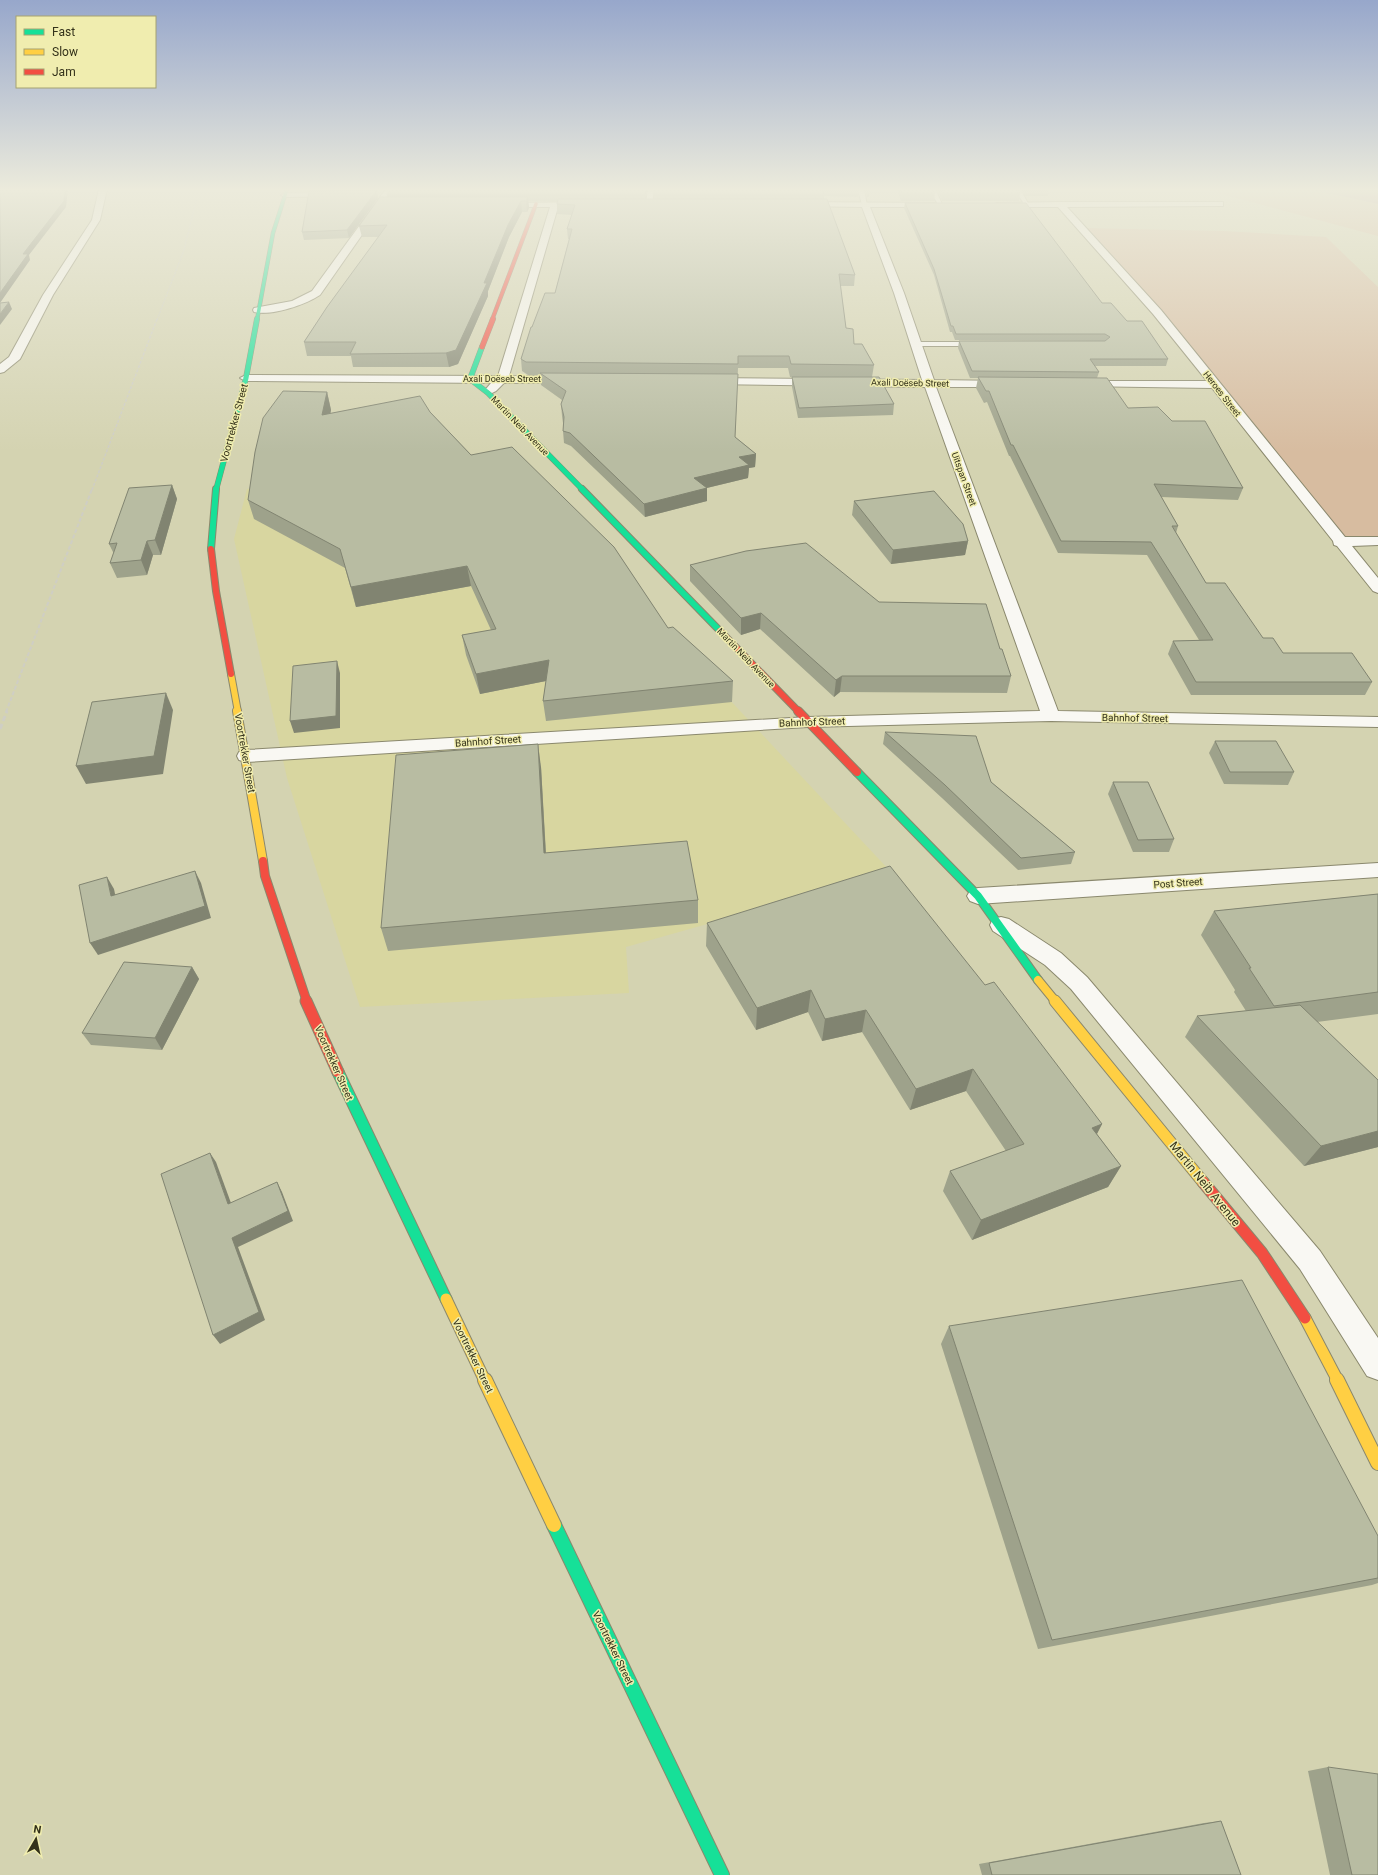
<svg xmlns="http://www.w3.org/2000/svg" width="1378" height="1875" font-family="Roboto,sans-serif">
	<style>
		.built { fill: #d8d6a0 }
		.green { fill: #d7bca0 }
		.water { fill: #bd93a0 }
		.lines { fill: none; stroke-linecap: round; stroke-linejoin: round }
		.lane-casing { stroke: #8a886d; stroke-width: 2 }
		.street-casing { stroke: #8a886d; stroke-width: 2 }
		.fast-far5-casing { stroke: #8a886d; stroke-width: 4.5 }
		.fast-far4-casing { stroke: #8a886d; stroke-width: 6 }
		.fast-far3-casing { stroke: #8a886d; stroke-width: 8 }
		.fast-far2-casing { stroke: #8a886d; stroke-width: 10 }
		.fast-far1-casing { stroke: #8a886d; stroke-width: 13 }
		.fast-casing { stroke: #8a886d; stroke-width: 16 }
		.slow-far3-casing { stroke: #8a886d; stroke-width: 8 }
		.slow-far2-casing { stroke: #8a886d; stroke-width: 10 }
		.slow-far1-casing { stroke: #8a886d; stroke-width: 13 }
		.slow-casing { stroke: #8a886d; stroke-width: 16 }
		.jam-far4-casing { stroke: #8a886d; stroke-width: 4.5 }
		.jam-far3-casing { stroke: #8a886d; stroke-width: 6 }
		.jam-far2-casing { stroke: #8a886d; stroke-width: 8 }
		.jam-far1-casing { stroke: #8a886d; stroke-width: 10 }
		.jam-casing { stroke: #8a886d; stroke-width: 13 }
		.lane { fill: #f9f8f3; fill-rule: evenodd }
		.street { fill: #f9f8f3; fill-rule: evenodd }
		.fast-far5 { stroke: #16e098; stroke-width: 3.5 }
		.fast-far4 { stroke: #16e098; stroke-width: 5 }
		.fast-far3 { stroke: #16e098; stroke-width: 6 }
		.fast-far2 { stroke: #16e098; stroke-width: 8 }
		.fast-far1 { stroke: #16e098; stroke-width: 11 }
		.fast { stroke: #16e098; stroke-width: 14 }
		.slow-far3 { stroke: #ffcf43; stroke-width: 6 }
		.slow-far2 { stroke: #ffcf43; stroke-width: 8 }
		.slow-far1 { stroke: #ffcf43; stroke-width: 11 }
		.slow { stroke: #ffcf43; stroke-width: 14 }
		.jam-far4 { stroke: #f24e42; stroke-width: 3.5 }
		.jam-far3 { stroke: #f24e42; stroke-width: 5 }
		.jam-far2 { stroke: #f24e42; stroke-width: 6 }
		.jam-far1 { stroke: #f24e42; stroke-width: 8 }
		.jam { stroke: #f24e42; stroke-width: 11 }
		.rail-far3 { stroke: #cfcec4; stroke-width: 1; stroke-dasharray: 2.5 1; stroke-linecap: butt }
		.rail-far2 { stroke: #cfcec4; stroke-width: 1.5; stroke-dasharray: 3 1.5; stroke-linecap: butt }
		.rail-far1 { stroke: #cfcec4; stroke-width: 2; stroke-dasharray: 4 2; stroke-linecap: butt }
		.rail { stroke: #cfcec4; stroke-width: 3; stroke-dasharray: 5.5 3; stroke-linecap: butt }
		.wall { fill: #9ea28b }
		.shaded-wall { fill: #818471 }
		.building { fill: #b8bca2; stroke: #818471 }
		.labels { text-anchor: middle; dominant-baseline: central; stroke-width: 3; stroke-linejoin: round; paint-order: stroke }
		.far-street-label { font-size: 9px; fill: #34321a; stroke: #f0edaf }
		.street-label { font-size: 10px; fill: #34321a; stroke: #f0edaf }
		.near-street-label { font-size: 12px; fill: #34321a; stroke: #f0edaf }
	</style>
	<rect width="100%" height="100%" fill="#d4d3b1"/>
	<path class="built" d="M402,460l218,113 107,124 164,175 -265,75 3,46 -269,14 -73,-229 -53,-239 13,-50z"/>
	<g class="green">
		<path d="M1203,189h106l69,15v32z"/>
		<path d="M1082,228l141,3 103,6 52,50v254l-39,1 -124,-157z"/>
	</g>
	<path class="water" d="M1309,189h69v15z"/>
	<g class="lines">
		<g class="lane-casing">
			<g id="lane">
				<path d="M648,189h6l-2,15 -3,2 -3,-2z"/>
				<path d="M858,189h6l3,17 -5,-1z"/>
				<path d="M929,189h6l8,17h-4z"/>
				<path d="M1014,189h6l9,16h-4z"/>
				<path d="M914,342h65l4,2 -4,2h-62l-4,-2z"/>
			</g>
		</g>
		<g class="street-casing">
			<g id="street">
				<path d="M99,189h8l-7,31 -47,75 -33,64 -16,13 -4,1v-9l9,-7 34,-62 49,-75z"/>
				<path d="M386,189h8l-74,106c-15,10 -48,21 -66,17l-1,-2 1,-2 38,-7 20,-10z"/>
				<path d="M338,192l4,2 -1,2 -56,1 -4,-2 4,-2z"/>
				<path d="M587,202l4,2 -1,2 -32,1 -49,169 61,1 6,3 -2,2 -70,1 -8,8 -4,2 -6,-4 5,-6 -245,-2 -6,-3 6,-3 252,1 52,-169h-51l-4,-2 4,-2z"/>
				<path d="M796,202l139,1 4,2 -4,2h-65l34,86 30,87 72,1 6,3 -6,3h-70l122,324 320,6v10l-327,-6 -243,6 -562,35 -7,-2 -2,-4 2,-4 7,-2 562,-33 232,-6 -115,-324 -218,-3 -6,-3 6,-3 215,2 -28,-87 -32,-86 -63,-1 -4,-2z"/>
				<path d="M1060,202h163v4h-3l-153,1 94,103 184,227h33v8l-26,1 26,32v15l-5,-2 -36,-45 -3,-1 -1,-4 -121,-153 -135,-2 -2,-2 6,-3h126l-54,-67 -95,-107h-61l-4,-2 4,-2z"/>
				<path d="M1378,863v14l-400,27 -8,-3 -3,-5 3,-5 8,-3z"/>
				<path d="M1001,917l8,2 52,34 26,24 233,274 58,87v42l-11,-4 -67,-107 -229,-280 -26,-24 -52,-34 -3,-6 3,-6z"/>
			</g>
		</g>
		<g class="fast-far5-casing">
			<path id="fast-far5" d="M257,320l16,-87 14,-44"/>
		</g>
		<g class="fast-far4-casing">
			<g id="fast-far4">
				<path d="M482,347l-12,32 18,14 95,97"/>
				<path d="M216,490l30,-112 11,-59"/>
			</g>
		</g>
		<g class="fast-far3-casing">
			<g id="fast-far3">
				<path d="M582,489l138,142"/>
				<path d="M211,549l5,-60"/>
			</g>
		</g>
		<g class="fast-far2-casing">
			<path id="fast-far2" d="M857,772l121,124 60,84"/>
		</g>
		<g class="fast-far1-casing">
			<path id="fast-far1" d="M338,1072l108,227"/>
		</g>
		<g class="fast-casing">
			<path id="fast" d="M554,1525l168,350"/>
		</g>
		<g class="slow-far3-casing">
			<path id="slow-far3" d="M231,674l7,38"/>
		</g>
		<g class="slow-far2-casing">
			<g id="slow-far2">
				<path d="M237,711l26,150"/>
				<path d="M1038,980l18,22"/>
			</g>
		</g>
		<g class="slow-far1-casing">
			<g id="slow-far1">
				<path d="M1055,1001l148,181"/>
				<path d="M446,1299l39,82"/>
				<path d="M1305,1318l33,63"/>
			</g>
		</g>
		<g class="slow-casing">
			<g id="slow">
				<path d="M485,1380l69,145"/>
				<path d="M1337,1380l41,83"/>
			</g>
		</g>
		<g class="jam-far4-casing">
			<path id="jam-far4" d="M492,320l44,-116"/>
		</g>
		<g class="jam-far3-casing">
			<path id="jam-far3" d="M482,347l11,-28"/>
		</g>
		<g class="jam-far2-casing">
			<g id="jam-far2">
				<path d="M211,549l5,42 15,83"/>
				<path d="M720,631l79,81"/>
			</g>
		</g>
		<g class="jam-far1-casing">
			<g id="jam-far1">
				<path d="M798,711l59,61"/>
				<path d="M263,861l2,15 42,126"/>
			</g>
		</g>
		<g class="jam-casing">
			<g id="jam">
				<path d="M306,1001l32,71"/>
				<path d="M1203,1182l59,71 43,65"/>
			</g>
		</g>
		<use href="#lane" class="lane"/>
		<use href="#street" class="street"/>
		<use href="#fast-far5" class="fast-far5"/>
		<use href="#fast-far4" class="fast-far4"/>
		<use href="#fast-far3" class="fast-far3"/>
		<use href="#fast-far2" class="fast-far2"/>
		<use href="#fast-far1" class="fast-far1"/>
		<use href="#fast" class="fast"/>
		<use href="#slow-far3" class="slow-far3"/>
		<use href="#slow-far2" class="slow-far2"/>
		<use href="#slow-far1" class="slow-far1"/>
		<use href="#slow" class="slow"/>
		<use href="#jam-far4" class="jam-far4"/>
		<use href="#jam-far3" class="jam-far3"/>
		<use href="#jam-far2" class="jam-far2"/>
		<use href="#jam-far1" class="jam-far1"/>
		<use href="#jam" class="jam"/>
		<path class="rail-far3" d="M157,320l27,-70 15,-61"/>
		<path class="rail-far2" d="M92,490l65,-171"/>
		<path class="rail-far1" d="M6,712l86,-223"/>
		<path class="rail" d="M0,729l7,-18"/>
	</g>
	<g class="wall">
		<path d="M311,189h33l-33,1z"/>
		<path d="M390,189h258l-3,10h9v-10l205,1 -1,7 -34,-1v3l31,76 -1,11h-14l6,42 8,16 20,21 -2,12 22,27 -1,11 -95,3 -6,-31v-10h47h-49l-2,-9h-50l-3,69 21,17 -1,13 -6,1 -1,10 -41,10v13l-62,16 -74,-71 -7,-3 -1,-12v-8l-1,-7 -1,-12 1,-4 -21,-15 -1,-10h-12l-6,-4 -1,-12 11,-32 23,-34 14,-54h-1l-1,-10 5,-14 -15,-1v-10l1,-3h-30l1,7 -2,4h-5l-13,25 -21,54v5l-30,68 -9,3h-96l-2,-11h-44l-3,-14 74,-105h-16l-3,-11 28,-29v-2z"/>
		<path d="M865,189h5l-1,8h-2z"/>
		<path d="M897,189h36l2,4 -1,8h-33z"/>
		<path d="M937,189h81v1l2,3 -1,8h-77z"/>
		<path d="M1021,189h28l-1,7h-23z"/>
		<path d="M377,190l1,8 -29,40 -45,2 -2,-8z"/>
		<path d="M905,203l197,100 25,18 41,38 -2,7h-71l4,6 -2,6 31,30 44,13 71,67 -5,12 -77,-3 17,29 -2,7 30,50 57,55 20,15 89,29 -7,13h-174l-23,-41 5,-13 26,-1 -52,-85 -89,-2 -48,-97h-1l-22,-54 -3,1 -8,-15 2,-10h-8l-12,-30 1,-7h145l-149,-1 -3,-8h-2l-16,-57 -30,-67z"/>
		<path d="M327,392l4,18 -1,4 100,-2 41,43 197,173 65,53 -1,21 -186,19 -3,-20 3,-20 -66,13 -14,-39 -4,-20 29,-5 -20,-44 -115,21 -11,-39 -91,-49 -6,-19z"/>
		<path d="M172,485l5,14 -16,56h-8l-6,20 -30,3 -7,-15 4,-9 -5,-10z"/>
		<path d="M854,501l114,40 -3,14 -74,9 -39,-49z"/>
		<path d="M690,565l189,37 121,47 11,27 -4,17 -167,-1 -6,5 -74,-68 -19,6 -51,-54z"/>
		<path d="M885,732l106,50 84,70 -4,12 -53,6 -76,-72 -59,-54z"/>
		<path d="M1215,741l79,31 -6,13 -64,-1 -15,-31z"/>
		<path d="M541,767l5,86 152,47v23l-310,28 -7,-23z"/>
		<path d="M1113,782l61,57 -5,13h-36l-25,-58z"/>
		<path d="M1378,894v120l-61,8 61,58v67l-74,19 -119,-129 12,-21 49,-5 -12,-19 1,-2 -34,-55 13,-24z"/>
		<path d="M707,923l278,62 117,139 -5,10 24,32 -13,21 -136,53 -29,-49 7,-20 56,-20 -40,-60 -56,19 -48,-78 -40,9 -14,-29 -52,18 -50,-84z"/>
		<path d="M192,967l7,12 -37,71 -71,-5 -9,-12z"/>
		<path d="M949,1326l429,210v47l-6,2 -334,64 -97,-305z"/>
		<path d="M1328,1767l50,108h-48l-22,-104z"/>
		<path d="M1221,1821l20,54h-259l-3,-11 225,-41z"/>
	</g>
	<g class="shaded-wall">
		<path d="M65,189h3l-2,18 -37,48 1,5 -30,43v-10l23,-39z"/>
		<path d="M646,189h2l-3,12v-6z"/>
		<path d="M377,190l1,8 -29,40 -2,-8z"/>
		<path d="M528,197l1,11 -2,4 -1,-11z"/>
		<path d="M521,201l1,11 -13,25 -21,54v5l-30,68 -9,3 -3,-14 38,-70 24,-58z"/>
		<path d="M9,302l3,7 -12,16v-11z"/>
		<path d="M327,392l4,18 -4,23 -5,-18z"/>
		<path d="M756,454l-1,13 -6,1 -1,10 -54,13v-13l45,-21z"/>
		<path d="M172,485l5,14 -16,56 -6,-15z"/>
		<path d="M707,488v13l-62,16 -1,-13z"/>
		<path d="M147,541l6,14 -6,20 -6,-15z"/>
		<path d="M968,541l-3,14 -74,9 2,-14z"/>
		<path d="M467,566l4,20 -115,21 -5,-20z"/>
		<path d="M761,613l-1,16 -19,6v-17z"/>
		<path d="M549,660l2,20 -71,14 -4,-20z"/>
		<path d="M337,661l3,12v55l-46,5 -4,-12z"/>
		<path d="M842,676l-2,16 -6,5 2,-17z"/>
		<path d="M166,693l7,17 -10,64 -77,10 -10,-18z"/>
		<path d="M538,744l3,23 6,109 -3,-23z"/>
		<path d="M195,871l6,12 10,35 -113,37 -8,-12z"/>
		<path d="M107,877l7,12 4,19 -7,-12z"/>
		<path d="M192,967l7,12 -37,71 -7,-12z"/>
		<path d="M811,990l-3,22 -52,18 1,-22z"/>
		<path d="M866,1010l-4,22 -40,9 3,-22z"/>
		<path d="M973,1069l-7,22 -56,19 6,-21z"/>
		<path d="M1102,1124l-11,21 1,-17z"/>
		<path d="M1378,1131v16l-74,19 17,-20z"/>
		<path d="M210,1153l6,9 19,52 -7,-10z"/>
		<path d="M1121,1166l-13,21 -136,53 9,-20z"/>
		<path d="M277,1182l5,10 11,29 -55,26 27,73 -45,24 -7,-9 19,-97z"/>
	</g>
	<g class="building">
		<path d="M0,189h65l-1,12 -41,53h5l-28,39z"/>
		<path d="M390,189h256l-1,6h-258z"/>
		<path d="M654,189h205v1h-37l2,5h-170z"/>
		<path d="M900,189h33l2,4h-33z"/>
		<path d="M941,189h76l3,4h-77z"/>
		<path d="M377,190l-30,40 -45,2 7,-41z"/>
		<path d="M380,197h148l-2,4h-5l-13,24 -24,58h3l-31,67 -10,3 -96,1 6,-12h-52l23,-35 60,-82 -28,1z"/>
		<path d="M558,199h269l28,76 -16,-1 7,54 7,1 1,15h8l12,21 -83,-1 -2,-8h-51v8l-212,-2 -5,-3 10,-32h1l13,-34h10l17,-64h-5l8,-24 -18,-1z"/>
		<path d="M905,203h121l76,100h9l16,18h15l26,38h-78l9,13 -127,-1 -13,-30h146l5,-4 -5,-3h-149l-3,-8h-2l-17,-57z"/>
		<path d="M9,302l-9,12v-11z"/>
		<path d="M540,373l198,1 -3,63 21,17 -17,3 10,8 -55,13 13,10 -63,16 -74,-71 -7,-2 1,-14 -3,-13 5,-13z"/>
		<path d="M792,377h87l15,27 -95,4z"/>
		<path d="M978,377l129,1 21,30 30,-1 14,14h33l38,67 -89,-4 24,42h-6l34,57h19l38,55h10l10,15h69l20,29h-176l-23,-41 40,-1 -62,-98 -90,-1 -48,-96h-2l-22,-54h-3z"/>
		<path d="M283,391l44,1 -5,23 98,-19 10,16 41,43 41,-8 102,100 54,81 5,-1 60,54 -190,20 6,-41 -73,14 -14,-39 34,-6 -29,-63 -116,21 -11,-38 -92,-49 7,-48 8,-34z"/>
		<path d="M172,485l-17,55 -8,1 -6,19 -31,3 7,-20 -8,1 20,-56z"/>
		<path d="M934,491l29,33 5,17 -75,9 -39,-49z"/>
		<path d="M806,543l73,59 107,2 14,45h2l9,27h-169l-6,4 -75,-67 -20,5 -51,-53 56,-14z"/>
		<path d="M337,661l-1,55 -46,5 3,-55z"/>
		<path d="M166,693l-12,63 -78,10 16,-64z"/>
		<path d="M885,732l91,4 15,46 84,70 -54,6 -76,-73z"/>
		<path d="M1215,741h61l18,31h-64z"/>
		<path d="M538,744l6,109 143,-12 11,59 -317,28 15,-173z"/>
		<path d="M1113,782h35l26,57 -36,1z"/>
		<path d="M890,866l95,119 9,-3 108,142 -10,4 29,38 -140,54 -31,-49 74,-27 -51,-75 -57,20 -50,-79 -41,9 -14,-29 -54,18 -50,-85z"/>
		<path d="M195,871l10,35 -115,37 -11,-58 28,-8 4,19z"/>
		<path d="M1378,894v98l-104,14 -25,-38h2l-37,-57z"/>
		<path d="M124,962l68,5 -37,71 -73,-5z"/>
		<path d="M1300,1005l78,75v51l-57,15 -124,-130z"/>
		<path d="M210,1153l18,51 49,-22 11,29 -56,27 27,74 -46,23 -52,-161z"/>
		<path d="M1242,1280l136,256v42l-326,62 -103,-314z"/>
		<path d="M1328,1767l50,7v101h-26z"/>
		<path d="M1221,1821l20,54h-249l-3,-12z"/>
	</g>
	<linearGradient id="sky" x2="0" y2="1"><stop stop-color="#97a7cb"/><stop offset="0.42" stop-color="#ecebdc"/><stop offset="1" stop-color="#ecebdc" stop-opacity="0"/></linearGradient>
	<rect width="1378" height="452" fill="url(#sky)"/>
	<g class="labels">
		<g class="far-street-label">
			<text x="502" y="379">Axali Doëseb Street</text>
			<text transform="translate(910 383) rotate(1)">Axali Doëseb Street</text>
			<text transform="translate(1222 394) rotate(52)">Heroes Street</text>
			<text transform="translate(520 426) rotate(46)">Martin Neib Avenue</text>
			<text transform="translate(964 479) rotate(70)">Uitspan Street</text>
			<text transform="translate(746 658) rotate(46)">Martin Neib Avenue</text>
		</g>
		<g class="street-label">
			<text transform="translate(234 423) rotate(-75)">Voortrekker Street</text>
			<text transform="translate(1135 718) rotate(1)">Bahnhof Street</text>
			<text transform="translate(812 722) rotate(-2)">Bahnhof Street</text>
			<text transform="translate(488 741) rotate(-4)">Bahnhof Street</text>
			<text transform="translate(245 753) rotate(80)">Voortrekker Street</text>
			<text transform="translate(1178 883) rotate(-4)">Post Street</text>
			<text transform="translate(334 1063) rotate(66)">Voortrekker Street</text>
			<text transform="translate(473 1356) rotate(64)">Voortrekker Street</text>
			<text transform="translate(613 1648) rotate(64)">Voortrekker Street</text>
		</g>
		<g class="near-street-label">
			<text transform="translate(1205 1184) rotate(51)">Martin Neib Avenue</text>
		</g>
	</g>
	<rect x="16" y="16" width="140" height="72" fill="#f0edaf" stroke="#a5a273"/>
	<rect x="24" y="29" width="20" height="6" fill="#16e098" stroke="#a5a273"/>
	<text x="52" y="36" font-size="12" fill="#34321a">Fast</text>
	<rect x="24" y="49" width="20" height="6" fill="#ffcf43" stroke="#a5a273"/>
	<text x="52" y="56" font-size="12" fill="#34321a">Slow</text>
	<rect x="24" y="69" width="20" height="6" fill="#f24e42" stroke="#a5a273"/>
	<text x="52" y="76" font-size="12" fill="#34321a">Jam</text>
	<g transform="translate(36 1839) rotate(9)" stroke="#f0edaf" stroke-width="3" paint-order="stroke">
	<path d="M0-3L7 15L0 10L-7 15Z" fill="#34321a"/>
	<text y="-6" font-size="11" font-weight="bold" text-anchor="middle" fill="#34321a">N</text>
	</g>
</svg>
